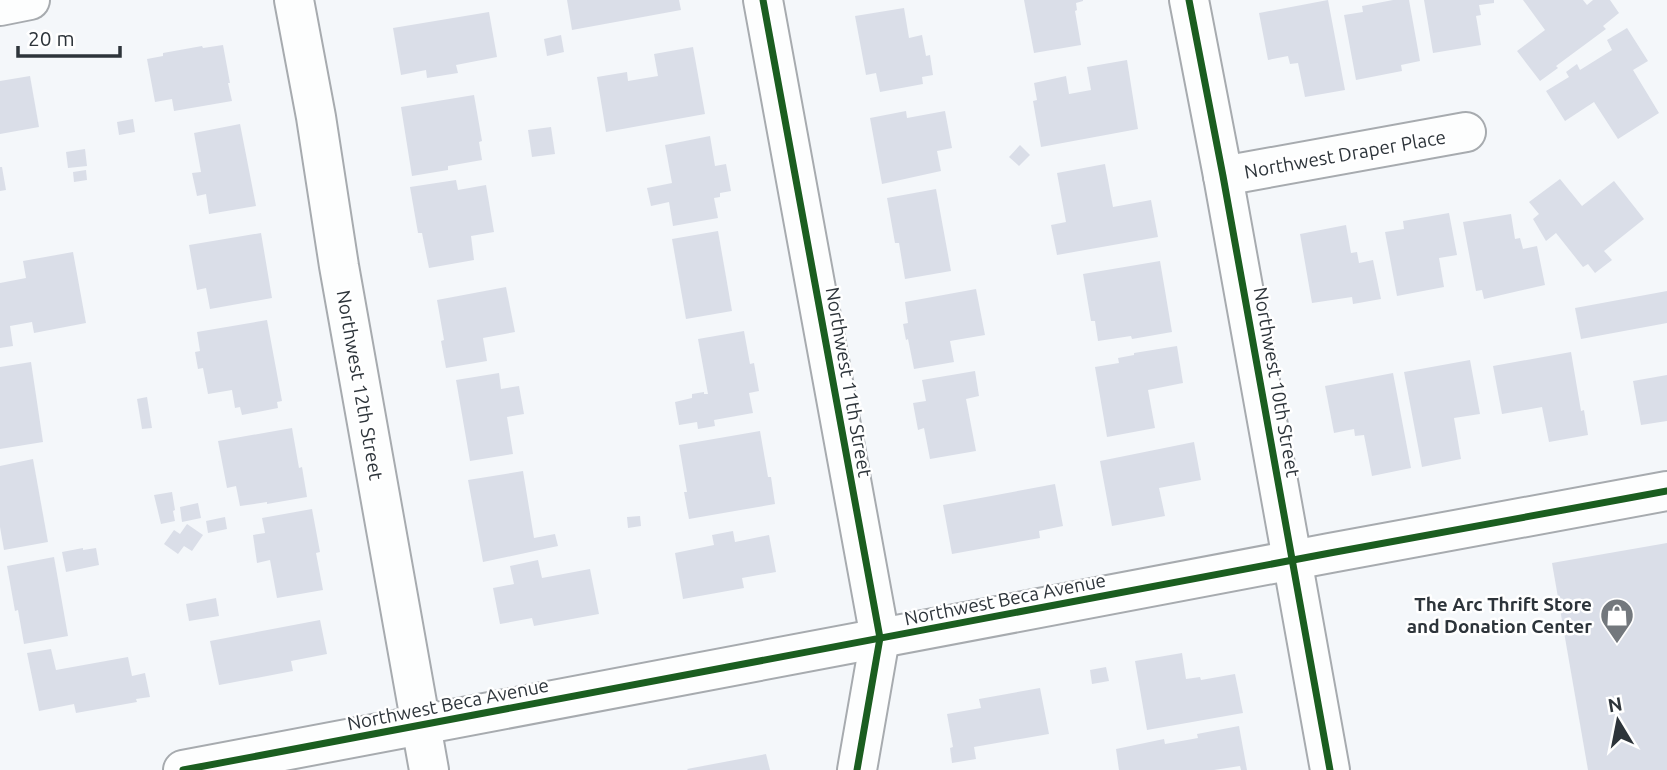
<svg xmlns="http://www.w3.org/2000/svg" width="1667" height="770" font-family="Ubuntu,sans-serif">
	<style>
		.building { fill: #dadee8 }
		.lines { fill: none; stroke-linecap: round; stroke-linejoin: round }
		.minor-casing { stroke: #a7abaf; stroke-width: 42 }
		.major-casing { stroke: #a7abaf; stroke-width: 42 }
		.minor { stroke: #fdfefe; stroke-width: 38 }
		.major { stroke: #fdfefe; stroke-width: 38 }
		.cycleway-casing { stroke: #fff; stroke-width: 11 }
		.cycleway { stroke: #1b5e20; stroke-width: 7 }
		.labels { text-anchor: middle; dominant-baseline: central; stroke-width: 5; stroke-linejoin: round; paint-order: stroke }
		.street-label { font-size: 19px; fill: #2d343a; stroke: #fff }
		.poi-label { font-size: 19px; font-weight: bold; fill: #2d343a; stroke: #fff; text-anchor: end }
	</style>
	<rect width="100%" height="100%" fill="#f4f7fa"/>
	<g class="building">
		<path d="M567,0h112l2,10 -109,20z"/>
		<path d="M1024,0h59v1l-7,2 1,7 -2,1 6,34 -47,8z"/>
		<path d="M1328,0l17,90 -40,7 -7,-34 -8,1 -2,-8 -20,4 -9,-47z"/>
		<path d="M1393,0h16l11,61 -19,4 1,6 -46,9 -12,-65 19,-3 -1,-6z"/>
		<path d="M1424,0h70v3l-15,2 2,10 -5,1 5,29 -48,8z"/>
		<path d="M1523,0h60l4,5 6,-5h17l9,13 -16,13 3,3 -50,37 2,2 -18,13 -23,-30 28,-21z"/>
		<path d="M904,8l5,30 13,-3 4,21 4,-1 3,20 -11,2 1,7 -43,8 -4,-19 -10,2 -11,-59z"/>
		<path d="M489,12l8,45 -41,8 2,8 -31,5 -1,-8 -25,5 -8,-47z"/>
		<path d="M1627,28l21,33 -15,9 26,43 -41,26 -24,-37 -29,19 -19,-30 23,-14 -3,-5 11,-8 3,6 32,-20 -5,-10z"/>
		<path d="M561,35l3,17 -17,4 -3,-17z"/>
		<path d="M223,45l7,38h-2l4,18 -58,10 -2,-12 -17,3 -8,-43 16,-3v-3l39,-7 1,2z"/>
		<path d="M693,47l12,67 -99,18 -9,-55 30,-5 1,9 30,-5 -4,-22z"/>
		<path d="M1127,60l11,69 -97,18 -8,-46 4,-1 -3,-17 32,-7 3,18 22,-4 -4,-23z"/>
		<path d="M30,76l9,51 -39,7v-53z"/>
		<path d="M474,95l8,46 -3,1 3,18 -34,6v4l-36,6 -11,-69z"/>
		<path d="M906,111l1,7 38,-7 7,37 -15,3 4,20 -59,13 -12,-66z"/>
		<path d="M133,119l2,13 -16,3 -2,-13z"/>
		<path d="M240,124l16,82 -47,8 -3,-20 -9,2 -5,-23 9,-1 -7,-39z"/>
		<path d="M551,127l4,27 -23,3 -4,-27z"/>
		<path d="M710,136l5,30 11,-2 5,27 -11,2v4l-6,1 4,20 -45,8 -4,-24 -18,4 -4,-18 25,-5 -7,-38z"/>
		<path d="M1020,145l10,10 -11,11 -10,-9z"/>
		<path d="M85,149l2,17 -19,2 -2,-16z"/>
		<path d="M1105,164l8,43 38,-7 7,37 -101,18 -6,-30 15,-3 -9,-49z"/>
		<path d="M0,167h2l4,23 -6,1z"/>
		<path d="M86,170l1,10 -13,2 -1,-10z"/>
		<path d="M1560,179l22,27 32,-25 30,38 -40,32 8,9 -17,13 -7,-9 -5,3 -27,-34 -10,8 -13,-22 6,-5 -10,-12z"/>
		<path d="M456,180l2,10 28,-5 8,47 -23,4 3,24 -45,8 -7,-35h-4l-8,-46z"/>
		<path d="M936,189l15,82 -46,8 -6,-36h-4l-8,-45z"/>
		<path d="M1449,213l8,42 -18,3 5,29 -47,9 -12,-64 19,-3 -1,-8z"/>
		<path d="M1511,214l4,25 5,-1 3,11 14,-3 8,39 -61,14 -2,-9 -6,1 -13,-69z"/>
		<path d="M1346,225l5,28 6,-1 2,11 14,-3 8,39 -28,5 -1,-7 -40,6 -12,-69z"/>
		<path d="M718,231l14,80 -46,8 -14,-80z"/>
		<path d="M261,233l11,65 -62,11 -4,-21 -9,2 -8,-45z"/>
		<path d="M73,252l13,71 -52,10 -2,-11 -22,4 3,20 -13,2v-65l26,-5 -3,-17z"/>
		<path d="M1160,261l12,71 -40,7 -1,-3 -33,5 -3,-20h-4l-8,-47z"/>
		<path d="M506,287l9,45 -32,6 4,23 -41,7 -5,-27 3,-1 -7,-40z"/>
		<path d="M976,289l9,46 -35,6 4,21 -40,7 -6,-30 -2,1 -3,-16 5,-1 -3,-21z"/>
		<path d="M1667,291v32l-86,16 -6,-31z"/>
		<path d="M267,320l15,81 -5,1 1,6 -36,7 -2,-8 -5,1 -3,-18 -24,4 -5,-26 -5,1 -3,-17 5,-1 -3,-19z"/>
		<path d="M744,331l6,33 4,-1 5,28 -10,2 4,20 -39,7 1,6 -17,3 -1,-7 -18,3 -4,-23 17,-4v-4l12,-2v2h4l-10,-55z"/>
		<path d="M1177,346l6,37 -35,7 7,38 -48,9 -12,-70 24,-4 -1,-5 16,-3v-2z"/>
		<path d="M1571,352l10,59 3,-1 4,25 -39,7 -7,-35 -40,7 -9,-48z"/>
		<path d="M1470,360l10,54 -26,4 7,41 -39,8 -18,-95z"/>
		<path d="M31,362l12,80 -43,7v-82z"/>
		<path d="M975,371l4,25 -13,3 10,52 -46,8 -6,-31 -6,2 -5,-27 13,-2 -4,-21z"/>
		<path d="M499,373l2,16 18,-3 5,28 -17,3 6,37 -43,7 -14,-81z"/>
		<path d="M1393,373l18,95 -39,8 -8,-41 -9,1 -1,-7 -20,4 -9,-47z"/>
		<path d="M1667,375v46l-26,4 -8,-44z"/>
		<path d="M147,397l5,31 -10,1 -5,-30z"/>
		<path d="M292,428l7,40 3,-1 5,30 -40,7v-2l-27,4 -4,-20 -9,2 -9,-47z"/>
		<path d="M760,431l8,46h3l4,27 -86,15 -5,-27h3l-8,-47z"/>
		<path d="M1194,442l7,38 -42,8 6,28 -53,10 -12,-65z"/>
		<path d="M33,459l15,83 -44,8 -4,-23v-61z"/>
		<path d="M523,471l11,67 21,-4 3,12 -75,16 -15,-82z"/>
		<path d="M1055,484l8,42 -24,5 1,7 -88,16 -9,-49z"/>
		<path d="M172,492l3,18 -2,1 2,10 -14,3 -7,-29z"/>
		<path d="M198,503l3,15 -19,4 -2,-15z"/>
		<path d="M312,509l8,43 -4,1 7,37 -46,8 -7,-38 -13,3 -4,-28 12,-2 -3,-15z"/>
		<path d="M640,516l1,10 -13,2 -1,-11z"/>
		<path d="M225,517l2,12 -19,4 -2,-12z"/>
		<path d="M187,524l16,11 -11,16 -8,-5 -6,8 -14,-10 10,-14 6,4z"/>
		<path d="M733,531l2,11 34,-7 7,37 -34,6 2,10 -61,11 -8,-46 39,-8 -2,-10z"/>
		<path d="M1667,543v227h-79l-36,-207z"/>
		<path d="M83,548v2l13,-2 3,17 -33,7 -4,-20z"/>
		<path d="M54,557l14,79 -44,8 -6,-34 -3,1 -8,-45z"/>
		<path d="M538,560l4,18 48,-9 9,45 -65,12 -2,-8 -32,6 -7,-36 21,-4 -4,-18z"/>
		<path d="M216,598l3,18 -30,5 -3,-17z"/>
		<path d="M320,620l7,34 -36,7 2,10 -74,14 -9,-44z"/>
		<path d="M51,649l5,21 72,-13 4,19 13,-3 5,24 -14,2 1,3 -61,11 -2,-9 -35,7 -12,-58z"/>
		<path d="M1182,653l4,26 14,-2 1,3 34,-6 8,39 -96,17 -12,-69z"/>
		<path d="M1106,667l3,14 -17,3 -2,-14z"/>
		<path d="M1040,688l9,46 -75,13 2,12 -24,4 -2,-15 3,-1 -6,-33 34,-6 -2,-9z"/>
		<path d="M1239,726l8,44h-6l-1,-4 -26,4h-95l-3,-21 48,-10 1,5 33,-6 -1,-4z"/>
		<path d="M766,754l4,16h-82l-1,-1z"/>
	</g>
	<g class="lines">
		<g class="minor-casing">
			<g id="minor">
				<path d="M294,0l22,117 23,149 90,504"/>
				<path d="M763,0l117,638 -23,132"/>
				<path d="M1189,0l34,176 107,594"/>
				<path d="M1223,176l243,-44"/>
				<path d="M183,770l1147,-217 337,-62"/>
			</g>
		</g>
		<g class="major-casing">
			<path id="major" d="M0,6l30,-6"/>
		</g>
		<use href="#minor" class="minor"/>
		<use href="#major" class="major"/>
		<g class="cycleway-casing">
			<g id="cycleway">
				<path d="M763,0l117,638 -23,132"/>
				<path d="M1189,0l34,176 107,594"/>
				<path d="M183,770l1147,-217 337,-62"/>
			</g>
		</g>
		<use href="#cycleway" class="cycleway"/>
	</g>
	<defs>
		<g id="shop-pin" transform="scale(1.75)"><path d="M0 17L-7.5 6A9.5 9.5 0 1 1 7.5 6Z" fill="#73787d" stroke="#fff"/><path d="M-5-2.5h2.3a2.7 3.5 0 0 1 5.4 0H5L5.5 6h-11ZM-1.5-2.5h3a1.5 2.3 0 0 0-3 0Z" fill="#fff"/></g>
	</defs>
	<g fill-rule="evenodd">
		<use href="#shop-pin" x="1617" y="615"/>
	</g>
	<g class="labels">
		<g class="street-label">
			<text transform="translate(1345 154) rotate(-10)">Northwest Draper Place</text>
			<text transform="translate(849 382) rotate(80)">Northwest 11th Street</text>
			<text transform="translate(1277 382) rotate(80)">Northwest 10th Street</text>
			<text transform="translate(360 385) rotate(80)">Northwest 12th Street</text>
			<text transform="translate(1005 599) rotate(-11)">Northwest Beca Avenue</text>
			<text transform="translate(448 704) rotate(-11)">Northwest Beca Avenue</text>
		</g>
		<g class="poi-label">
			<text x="1592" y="604">The Arc Thrift Store<tspan x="1592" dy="22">and Donation Center</tspan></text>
		</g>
	</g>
	<g transform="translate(1618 721) rotate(350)" stroke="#ffffff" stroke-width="5" paint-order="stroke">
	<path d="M0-5L12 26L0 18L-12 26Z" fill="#2d343a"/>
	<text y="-10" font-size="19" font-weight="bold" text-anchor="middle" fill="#2d343a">N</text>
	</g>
	<path d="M18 46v10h102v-10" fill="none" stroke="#2d343a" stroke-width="3.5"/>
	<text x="28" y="46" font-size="21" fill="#2d343a" stroke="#ffffff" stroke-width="5" paint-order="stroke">20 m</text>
</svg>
